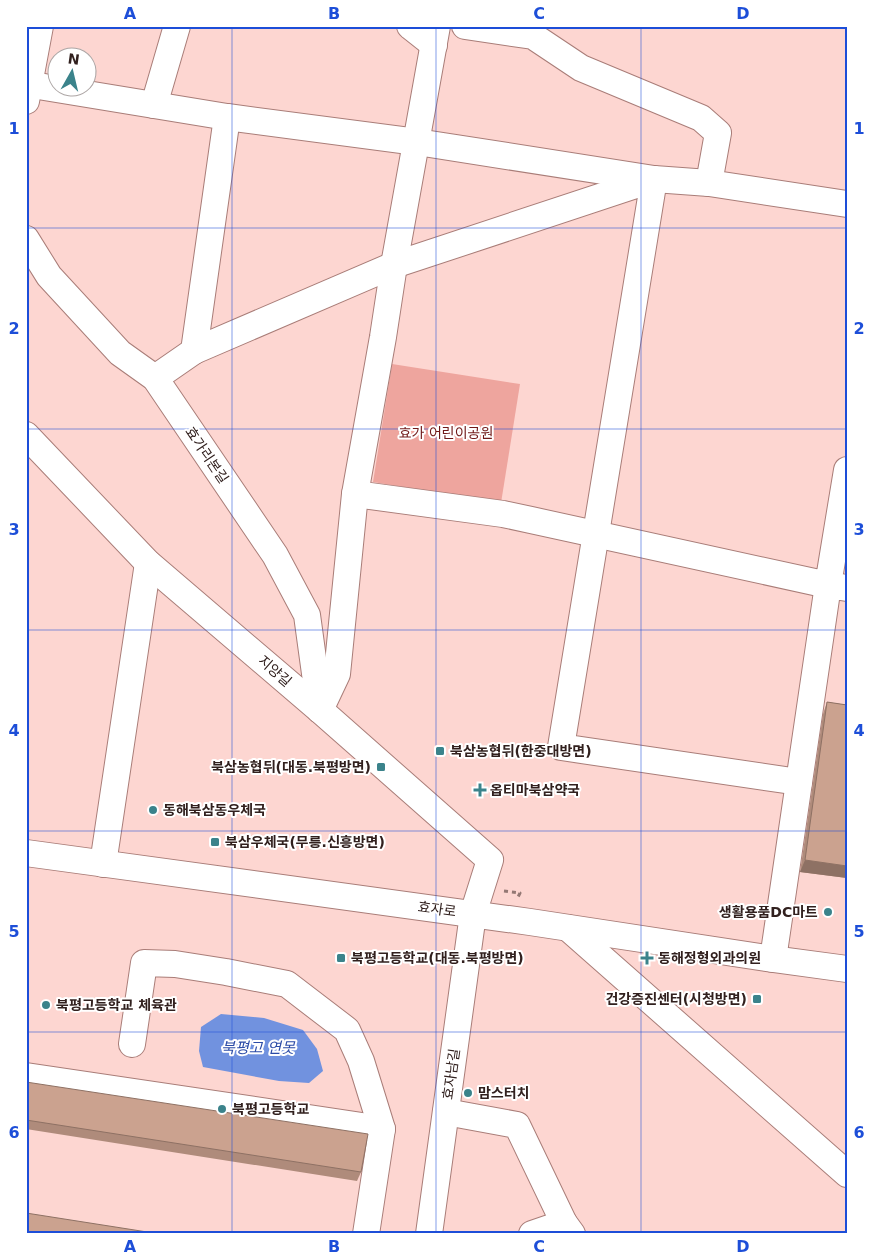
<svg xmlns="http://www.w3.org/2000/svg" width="873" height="1260" font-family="'DejaVu Sans','Noto Sans KR',sans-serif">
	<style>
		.green { fill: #eea59e }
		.water { fill: #7192df }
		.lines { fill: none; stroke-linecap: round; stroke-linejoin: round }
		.minor-casing { stroke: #a97d78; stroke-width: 28 }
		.path { stroke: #947874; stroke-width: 3; stroke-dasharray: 4 4; stroke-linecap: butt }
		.minor { stroke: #fff; stroke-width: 26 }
		.wall { fill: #af8b7b }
		.shaded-wall { fill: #8e7164 }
		.building { fill: #cba28f; stroke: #8e7164 }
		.grid { fill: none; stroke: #1d4ed8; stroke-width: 1; stroke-opacity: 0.55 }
		.poi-dot { fill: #3b838b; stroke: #fff; stroke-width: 2 }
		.labels { text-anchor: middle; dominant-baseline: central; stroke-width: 4; stroke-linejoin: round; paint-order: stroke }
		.park-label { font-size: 14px; fill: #701918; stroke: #fff }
		.street-label { font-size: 14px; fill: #31201e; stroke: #fff }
		.poi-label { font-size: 14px; font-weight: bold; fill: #31201e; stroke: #fff; text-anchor: start }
		.water-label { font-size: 15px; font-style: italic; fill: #2c4ca7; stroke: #fff }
		.neatline { fill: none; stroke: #1d4ed8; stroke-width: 2 }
		.grid-label { font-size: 16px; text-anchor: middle; font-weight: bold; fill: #1d4ed8 }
	</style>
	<rect width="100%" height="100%" fill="#fdd6d1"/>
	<path class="green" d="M392,364l128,20 -19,119 -128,-21z"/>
	<path class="water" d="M221,1014l43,4 39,12 14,19 6,22 -14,12 -30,-2 -76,-14 -4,-16 2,-24z"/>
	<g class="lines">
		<g class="minor-casing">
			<g id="minor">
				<path d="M410,26l24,19"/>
				<path d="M465,26l68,10 48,32 120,50 17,15 -9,50"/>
				<path d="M26,84l201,33 190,25 237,37 55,4 138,21"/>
				<path d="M26,101l14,-75"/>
				<path d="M154,105l23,-79"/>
				<path d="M26,239l23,37 71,77 35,25 120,177 32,60 13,95"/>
				<path d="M194,351l200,-86 260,-86 -93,568 238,35"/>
				<path d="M155,378l39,-27 33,-234"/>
				<path d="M26,435l122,128 172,147 170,150 -17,54 -44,320"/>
				<path d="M355,494l148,20 28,6 297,65 19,-115"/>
				<path d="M320,710l17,-36 18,-180 28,-157 11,-72 43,-239"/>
				<path d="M26,853l504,69 243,37 74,10"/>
				<path d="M103,864l45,-301"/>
				<path d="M568,928l279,246"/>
				<path d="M773,959l55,-374 19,3"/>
				<path d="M132,1044l12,-81 31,1 51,8 61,12 60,46 14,31 21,68 -16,105"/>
				<path d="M26,1076l356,53"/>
				<path d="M446,1112l71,13 47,98"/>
				<path d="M532,1234l32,-11 8,11"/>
			</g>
		</g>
		<path class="path" d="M504,891l16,2 -2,4"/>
		<use href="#minor" class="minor"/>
	</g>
	<g class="wall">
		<path d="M827,702l20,3v173l-47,-6 23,-158z"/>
		<path d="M26,1082l335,90 -4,9 -331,-52z"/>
	</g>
	<path class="shaded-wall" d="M805,860l42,6v12l-47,-6z"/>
	<g class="building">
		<path d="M827,702l20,3v161l-42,-6z"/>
		<path d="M26,1082l342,52 -7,38 -335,-52z"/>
		<path d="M26,1213l134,21h-134z"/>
	</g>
	<path class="grid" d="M232,26v1208M436,26v1208M641,26v1208M26,228h821M26,429h821M26,630h821M26,831h821M26,1032h821"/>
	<g class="poi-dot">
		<rect x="435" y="746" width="10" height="10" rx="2.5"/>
		<rect x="376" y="762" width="10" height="10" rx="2.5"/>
		<path d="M477.5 782.5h5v5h5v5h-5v5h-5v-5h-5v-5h5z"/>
		<circle cx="153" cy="810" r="5"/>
		<rect x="210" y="837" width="10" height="10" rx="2.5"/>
		<circle cx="828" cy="912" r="5"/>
		<rect x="336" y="953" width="10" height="10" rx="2.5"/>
		<path d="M644.5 950.5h5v5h5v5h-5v5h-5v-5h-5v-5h5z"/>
		<rect x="752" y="994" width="10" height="10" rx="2.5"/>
		<circle cx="46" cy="1005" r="5"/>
		<circle cx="468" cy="1093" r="5"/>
		<circle cx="222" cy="1109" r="5"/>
	</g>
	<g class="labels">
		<g class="park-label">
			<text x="446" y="433">효가 어린이공원</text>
		</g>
		<g class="street-label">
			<text transform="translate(207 455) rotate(56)">효가리본길</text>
			<text transform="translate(275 671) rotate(41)">지양길</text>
			<text transform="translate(437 909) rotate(8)">효자로</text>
			<text transform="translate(451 1074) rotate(-82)">효자남길</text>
		</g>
		<g class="poi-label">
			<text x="450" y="751">북삼농협뒤(한중대방면)</text>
			<text x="371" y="767" text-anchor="end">북삼농협뒤(대동.북평방면)</text>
			<text x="490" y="790">옵티마북삼약국</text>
			<text x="163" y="810">동해북삼동우체국</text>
			<text x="225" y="842">북삼우체국(무릉.신흥방면)</text>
			<text x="818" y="912" text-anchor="end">생활용품DC마트</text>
			<text x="351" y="958">북평고등학교(대동.북평방면)</text>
			<text x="658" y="958">동해정형외과의원</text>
			<text x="747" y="999" text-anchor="end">건강증진센터(시청방면)</text>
			<text x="56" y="1005">북평고등학교 체육관</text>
			<text x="478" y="1093">맘스터치</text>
			<text x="232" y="1109">북평고등학교</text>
		</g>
		<g class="water-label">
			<text x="258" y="1048">북평고 연못</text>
		</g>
	</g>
	<rect width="873" height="1260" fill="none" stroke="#ffffff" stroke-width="55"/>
	<g transform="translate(72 72) rotate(8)"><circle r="24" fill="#ffffff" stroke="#ada6a5"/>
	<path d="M0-4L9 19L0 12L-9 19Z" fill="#3b838b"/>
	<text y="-8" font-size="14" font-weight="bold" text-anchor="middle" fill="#31201e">N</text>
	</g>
	<rect x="28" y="28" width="818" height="1204" class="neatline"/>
	<g class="grid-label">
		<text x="130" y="19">A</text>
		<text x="334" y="19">B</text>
		<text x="539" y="19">C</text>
		<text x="743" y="19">D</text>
		<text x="14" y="134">1</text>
		<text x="859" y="134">1</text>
		<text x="14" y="334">2</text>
		<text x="859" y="334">2</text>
		<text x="14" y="535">3</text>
		<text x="859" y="535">3</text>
		<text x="14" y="736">4</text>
		<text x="859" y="736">4</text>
		<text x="14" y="937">5</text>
		<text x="859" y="937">5</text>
		<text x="14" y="1138">6</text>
		<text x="859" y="1138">6</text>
		<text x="130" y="1252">A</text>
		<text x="334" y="1252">B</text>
		<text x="539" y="1252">C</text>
		<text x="743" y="1252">D</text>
	</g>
</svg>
